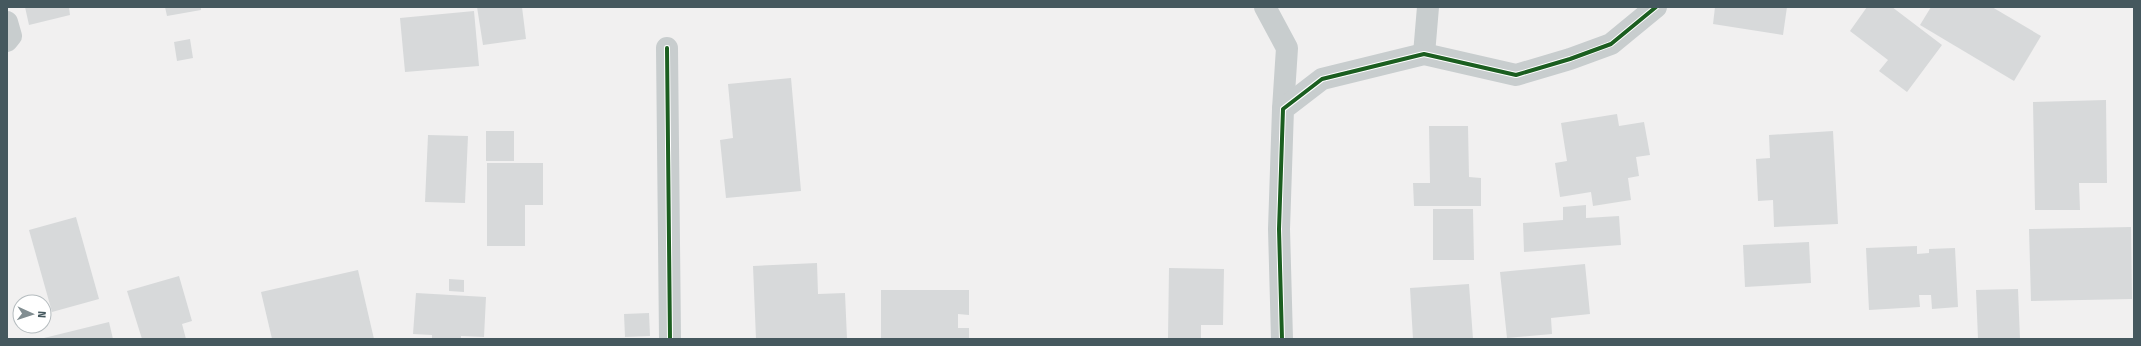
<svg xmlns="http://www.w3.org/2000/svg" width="2141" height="346" font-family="'Fira Sans Condensed',sans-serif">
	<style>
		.building { fill: #d7d9da }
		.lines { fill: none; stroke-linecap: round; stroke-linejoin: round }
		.minor { stroke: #c8cdce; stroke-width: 22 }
		.cycleway-casing { stroke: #fff; stroke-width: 6 }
		.cycleway { stroke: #1b5e20; stroke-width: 4 }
	</style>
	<rect width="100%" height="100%" fill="#f1f0f0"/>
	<g class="building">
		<path d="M25,7h44l1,8 -41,10z"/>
		<path d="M165,7h36v3l-34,6z"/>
		<path d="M477,7h45l4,32 -43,6z"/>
		<path d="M1715,7h72l-4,28 -70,-11z"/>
		<path d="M1867,7h25l50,38 -35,47 -28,-21 9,-11 -38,-29z"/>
		<path d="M1931,7h61l49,29 -27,45 -94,-56z"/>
		<path d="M474,11l5,55 -74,6 -5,-54z"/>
		<path d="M190,39l3,19 -16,3 -3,-19z"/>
		<path d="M791,78l10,113 -75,7 -6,-58 13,-2 -5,-54z"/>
		<path d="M2106,100l1,83h-28l1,27h-45l-2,-108z"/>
		<path d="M1617,114l2,12 25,-4 6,33 -14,2 3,19 -11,2 3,22 -38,6 -2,-14 -31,5 -5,-34 12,-2 -6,-38z"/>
		<path d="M1429,126h39l1,51 12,1v28h-67l-1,-23h17z"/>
		<rect x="486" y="131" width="28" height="30"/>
		<path d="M1833,131l5,93 -64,3 -1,-27 -15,1 -2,-42 14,-1 -1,-23z"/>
		<path d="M428,135l40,1 -3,67 -40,-1z"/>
		<path d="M487,163h56v42h-18v41h-38z"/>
		<path d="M1586,205v13l33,-2 2,29 -97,7 -1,-29 40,-3v-13z"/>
		<path d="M1433,209h40l1,51h-41z"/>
		<path d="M76,217l23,82 -47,13 -23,-82z"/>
		<path d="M2131,227l1,72 -101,2 -2,-72z"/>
		<path d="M1809,242l2,41 -66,4 -2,-42z"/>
		<path d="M1917,246v8l12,-1v-4l26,-1 3,59 -26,2 -1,-14h-12l1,12 -51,3 -3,-62z"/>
		<path d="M817,263l1,31 27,-1 2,46h-91l-3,-73z"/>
		<path d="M1585,264l5,50 -39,4 1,16 -45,4 -7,-66z"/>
		<path d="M1169,268l55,1 -1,56h-22v13h-33z"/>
		<path d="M358,270l16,69h-102l-11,-47z"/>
		<path d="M179,276l13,45 -10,3 4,15h-44l-15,-48z"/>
		<path d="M449,279l15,1v12l-15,-1z"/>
		<path d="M1469,284l4,55h-60l-3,-51z"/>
		<path d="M2018,289l2,50h-42l-2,-49z"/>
		<path d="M881,290h88v25l-11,-1v14h11v11h-88z"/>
		<path d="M416,293l70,4 -2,40 -23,-1v3h-29v-4l-19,-1z"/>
		<path d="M649,313l1,23 -25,1 -1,-23z"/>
		<path d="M109,322l4,17h-69v-1z"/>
	</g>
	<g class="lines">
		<g class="minor">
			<path d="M1265,7l22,41 -4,61"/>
			<path d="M7,22l4,14 -4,5"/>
			<path d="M667,48l3,291"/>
			<path d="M1424,54l4,-47"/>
			<path d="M1282,339l-3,-110 4,-120 39,-30 102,-25 92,21 54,-16 41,-15 45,-37"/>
		</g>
		<g class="cycleway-casing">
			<g id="cycleway">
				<path d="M667,48l3,291"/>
				<path d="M1282,339l-3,-110 4,-120 39,-30 102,-25 92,21 54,-16 41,-15 45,-37"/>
			</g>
		</g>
		<use href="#cycleway" class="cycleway"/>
	</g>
	<rect width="2141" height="346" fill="none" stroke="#45585e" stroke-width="16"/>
	<g transform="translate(32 314) rotate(93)"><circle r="19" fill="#ffffff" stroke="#b5bcbf"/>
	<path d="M0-3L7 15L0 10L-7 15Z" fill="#818d91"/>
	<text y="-6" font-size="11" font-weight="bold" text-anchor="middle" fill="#45585e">N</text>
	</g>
</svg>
